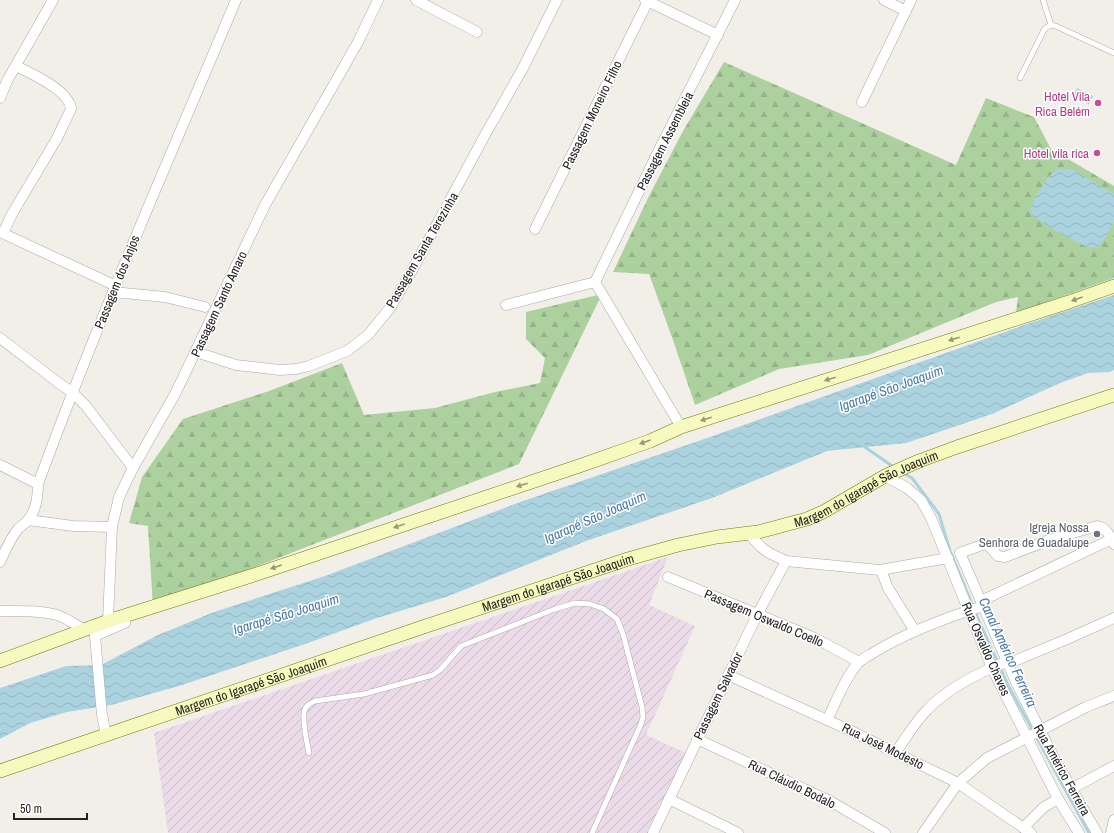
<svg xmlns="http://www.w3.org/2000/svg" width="1114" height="833" font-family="'Archivo Narrow',sans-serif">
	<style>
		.industrial { fill: url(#industrial-furrows) }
		.forest { fill: url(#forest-firs) }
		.water { fill: url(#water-waves) }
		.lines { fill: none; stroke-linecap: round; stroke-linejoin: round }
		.stream { stroke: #aad3df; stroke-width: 3 }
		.lane-casing { stroke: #a9a9a9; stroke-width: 6 }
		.street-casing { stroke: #a9a9a9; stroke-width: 11 }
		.secondary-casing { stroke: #707d05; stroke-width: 14 }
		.lane { stroke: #fff; stroke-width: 5 }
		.street { stroke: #fff; stroke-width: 10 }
		.secondary { stroke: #f7fabf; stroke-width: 13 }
		.oneway { fill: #979978 }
		.hotel-dot { fill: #d1479c; stroke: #fff; stroke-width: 1.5 }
		.worship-dot { fill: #6b7280; stroke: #fff; stroke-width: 1.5 }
		.labels { text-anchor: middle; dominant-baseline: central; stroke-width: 3; stroke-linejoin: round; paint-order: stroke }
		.hotel-label { font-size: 13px; fill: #b23c85; stroke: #fff; text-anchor: end }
		.street-label { font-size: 13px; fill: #222; stroke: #fff }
		.worship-label { font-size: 13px; fill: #5b616d; stroke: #fff; text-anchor: end }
		.water-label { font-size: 14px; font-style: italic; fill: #4a7aab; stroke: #fff }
	</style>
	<defs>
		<pattern id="industrial-furrows" width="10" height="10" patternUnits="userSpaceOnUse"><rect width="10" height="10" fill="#ebdbe8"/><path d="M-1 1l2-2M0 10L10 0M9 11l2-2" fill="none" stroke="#c9bcc7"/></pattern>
		<pattern id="forest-firs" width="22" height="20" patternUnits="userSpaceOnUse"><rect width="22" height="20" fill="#add19e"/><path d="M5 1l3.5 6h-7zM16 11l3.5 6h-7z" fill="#95b388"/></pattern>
		<pattern id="water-waves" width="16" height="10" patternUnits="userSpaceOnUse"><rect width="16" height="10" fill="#aad3df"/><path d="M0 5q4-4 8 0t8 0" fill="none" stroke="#92b5bf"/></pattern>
	</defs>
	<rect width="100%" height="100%" fill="#f2efe9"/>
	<path class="industrial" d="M668,557l-19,48 46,21 -49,109 40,18 -38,80h-480l-14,-100z"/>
	<g class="forest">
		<path d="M724,62l232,103 30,-67 48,19 17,32 63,37v92l-98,35 2,-16 -22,5 -128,53 -89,14 -84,36 -22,-65 -24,-66 -36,-2 36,-76 34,-65z"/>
		<path d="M602,294l-83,170 -366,143 -5,-81 -19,-3 13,-46 41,-58 86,-28 73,-28 22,52 71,-7 60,-16 45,-9 5,-25 -19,-19v-27z"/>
	</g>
	<g class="water">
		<path d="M1077,88l16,8 -4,8 -16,-7z"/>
		<path d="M1059,169l14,1 41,24v27l-8,16 -9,11 -10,-1 -31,-16 -22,-14 -4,-7 4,-10 15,-24z"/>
		<path d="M1114,295v75l-4,2 -22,1 -28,10 -68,31 -86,29 -79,8 -115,47 -126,43 -140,56 -69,21 -69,25 -129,43 -68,19 -44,7 -37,11 -30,16v-51l66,-22 35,-1 57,-30 56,-23 111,-36 198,-75 190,-65 314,-112z"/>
	</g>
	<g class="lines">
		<g class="stream">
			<path d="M862,445l33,23"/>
			<path d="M902,472l10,6 27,36 11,37 29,70 30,66 80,146"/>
		</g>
		<g class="lane-casing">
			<g id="lane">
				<path d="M1043,0l8,25"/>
				<path d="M1020,78l24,-48c4,-5 8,-6 14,-3l56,26"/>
				<path d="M309,753c-2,-10 -8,-36 -4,-44 2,-5 6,-6 10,-8l49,-7 69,-19 7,-5 21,-24 94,-37 20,-6 15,1 14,5 13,10 6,15 19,73 1,10 -2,7 -49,109"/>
			</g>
		</g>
		<g class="street-casing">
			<g id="street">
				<path d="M416,0l61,32"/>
				<path d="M645,0l73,35"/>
				<path d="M884,0l22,11"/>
				<path d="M0,98l7,-17 46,-81"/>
				<path d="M862,102l49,-102"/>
				<path d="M535,229l113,-228"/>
				<path d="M0,232l116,54"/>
				<path d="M3,233l9,-19 44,-74 15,-31c-1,-18 -40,-36 -55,-43"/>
				<path d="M113,292l52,5 40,10"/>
				<path d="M506,305l89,-23"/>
				<path d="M0,338l60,46 12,8 14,14 47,62"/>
				<path d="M196,352l40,13 44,5 16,-1 13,-3 38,-15 21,-16 22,-27 19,-32 76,-141 38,-67 34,-68"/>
				<path d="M681,427l-86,-145 63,-130 77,-152"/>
				<path d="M0,465l38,19"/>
				<path d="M885,476l22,12 14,12 10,18 61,150 66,131 21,34"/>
				<path d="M28,520l45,6 39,1"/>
				<path d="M748,533l13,14 8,6 17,8 94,9 68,-12"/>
				<path d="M0,562c5,-11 10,-23 18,-33 3,-3 7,-5 10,-9 8,-9 10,-24 10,-36 60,-164 130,-323 198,-484"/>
				<path d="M881,570l7,18 27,43"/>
				<path d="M668,577l147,61 44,24"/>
				<path d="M981,601l133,-63"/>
				<path d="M0,611c18,0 39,-1 57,4 10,3 19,10 27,15"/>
				<path d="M108,621l4,-94 7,-30 14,-29 42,-74 14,-29 76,-160 93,-163 20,-42"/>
				<path d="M1007,664l58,-24 49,-22"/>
				<path d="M728,675l119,54 111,54 73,50"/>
				<path d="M827,720c9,-18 18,-42 31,-57 4,-4 10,-7 15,-10 34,-21 72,-35 110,-47"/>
				<path d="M106,735l-4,-20 -7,-79 30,-13v-7"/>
				<path d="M697,739l133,62 55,32"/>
				<path d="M896,752c10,-14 19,-30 31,-42 21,-22 51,-37 79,-48"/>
				<path d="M1071,789l43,-23"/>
				<path d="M669,799l69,34"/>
				<path d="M1023,828l21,-21 14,-8"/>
				<path d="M653,833l104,-218 29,-54"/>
				<path d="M923,833l35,-50 29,-25 99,-51 28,-11"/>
				<path d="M1097,833l-43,-75 -38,-76 -56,-129 19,-7 8,-2 11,12 7,1 44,-17 48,-14c9,1 13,10 17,18"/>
				<path d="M1111,833l3,-13"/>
			</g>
		</g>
		<g class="secondary-casing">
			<g id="secondary">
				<path d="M0,661l108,-40 149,-47 325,-109 68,-24 31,-14 388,-125 45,-16"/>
				<path id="s1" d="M0,771l423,-144 205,-68 50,-14 39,-8 41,-5 49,-13 16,-7 62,-36 34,-15 38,-14 157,-52"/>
			</g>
		</g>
		<use href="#lane" class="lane"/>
		<use href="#street" class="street"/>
		<use href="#secondary" class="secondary"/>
	</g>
	<defs><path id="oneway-solid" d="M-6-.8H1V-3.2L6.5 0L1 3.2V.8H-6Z"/></defs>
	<g class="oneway">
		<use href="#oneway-solid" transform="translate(1077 299) rotate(160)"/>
		<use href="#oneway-solid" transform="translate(954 339) rotate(162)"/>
		<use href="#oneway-solid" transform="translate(830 379) rotate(162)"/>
		<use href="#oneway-solid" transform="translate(706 419) rotate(162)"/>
		<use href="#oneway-solid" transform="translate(645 442) rotate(160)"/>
		<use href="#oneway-solid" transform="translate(522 485) rotate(162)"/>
		<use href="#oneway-solid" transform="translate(399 526) rotate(161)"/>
		<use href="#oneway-solid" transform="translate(276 567) rotate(161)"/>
	</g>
	<g class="hotel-dot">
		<circle cx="1098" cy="103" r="4"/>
		<circle cx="1097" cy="153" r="4"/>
	</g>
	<circle class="worship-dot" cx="1097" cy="534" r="4"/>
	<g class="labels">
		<g class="hotel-label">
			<text x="1090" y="96">Hotel Vila<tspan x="1090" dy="15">Rica Belém</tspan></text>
			<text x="1089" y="153">Hotel vila rica</text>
		</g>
		<g class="street-label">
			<text transform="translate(592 115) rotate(-64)">Passagem Moneiro Filho</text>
			<text transform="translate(665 141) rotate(-63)">Passagem Assembleia</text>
			<text transform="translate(422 250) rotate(-60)">Passagem Santa Terezinha</text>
			<text transform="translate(117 282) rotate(-68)">Passagem dos Anjos</text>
			<text transform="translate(219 304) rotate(-65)">Passagem Santo Amaro</text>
			<text stroke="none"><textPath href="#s1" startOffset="913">Margem do Igarapé São Joaquim</textPath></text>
			<text stroke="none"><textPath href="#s1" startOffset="589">Margem do Igarapé São Joaquim</textPath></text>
			<text transform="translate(764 618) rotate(23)">Passagem Oswaldo Coello</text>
			<text transform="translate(986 649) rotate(66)">Rua Osvaldo Chaves</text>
			<text stroke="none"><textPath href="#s1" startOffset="265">Margem do Igarapé São Joaquim</textPath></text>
			<text transform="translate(718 696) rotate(-64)">Passagem Salvador</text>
			<text transform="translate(883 746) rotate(26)">Rua José Modesto</text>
			<text transform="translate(1062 770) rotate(61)">Rua Américo Ferreira</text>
			<text transform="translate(792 784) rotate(26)">Rua Cláudio Bodalo</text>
		</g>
		<g class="worship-label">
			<text x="1089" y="527">Igreja Nossa<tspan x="1089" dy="15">Senhora de Guadalupe</tspan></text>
		</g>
		<g class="water-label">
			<text transform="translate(891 388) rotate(-20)">Igarapé São Joaquim</text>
			<text transform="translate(595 517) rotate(-24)">Igarapé São Joaquim</text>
			<text transform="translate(286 614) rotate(-17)">Igarapé São Joaquim</text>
			<text transform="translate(1008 652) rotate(65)">Canal Américo Ferreira</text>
		</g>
	</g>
	<path d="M14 813v6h73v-6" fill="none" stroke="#222222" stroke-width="2"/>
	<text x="20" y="813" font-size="12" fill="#222222" stroke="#ffffff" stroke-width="3" paint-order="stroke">50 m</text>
</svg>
